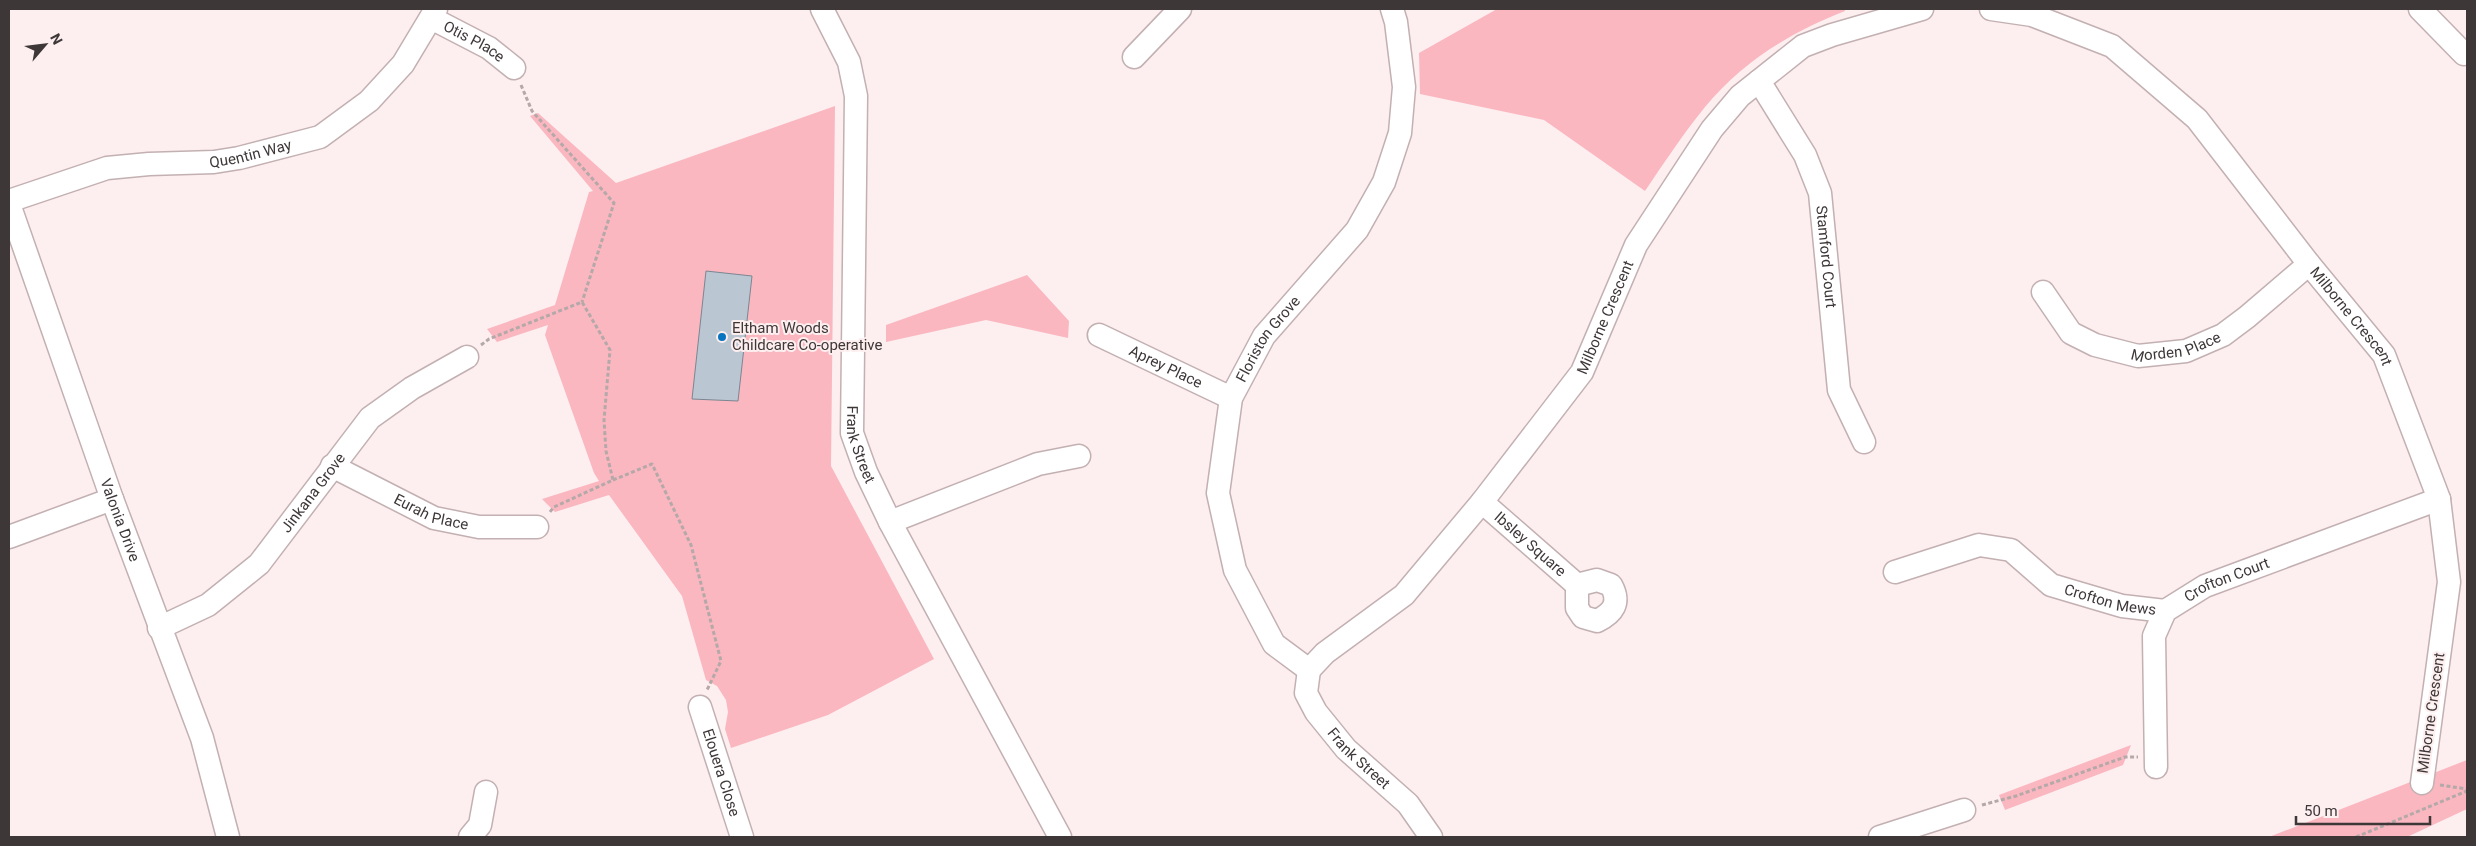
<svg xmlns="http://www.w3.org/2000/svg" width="2476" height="846" font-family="Roboto,sans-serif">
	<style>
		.green { fill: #fab7c0 }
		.building { fill: #bac6d2; stroke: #7b8691 }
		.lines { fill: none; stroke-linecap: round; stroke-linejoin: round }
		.minor-casing { stroke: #c3b0b2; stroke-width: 25 }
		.path { stroke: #b4a8a9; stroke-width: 3; stroke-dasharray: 4 2.5; stroke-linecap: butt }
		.minor { stroke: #fff; stroke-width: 22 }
		.poi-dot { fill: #0674bf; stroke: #fdeeef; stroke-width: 2 }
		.labels { text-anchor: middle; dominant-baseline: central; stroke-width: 4; stroke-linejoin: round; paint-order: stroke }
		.street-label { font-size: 15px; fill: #3e3738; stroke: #fdeeef }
		.poi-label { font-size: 15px; fill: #3e3738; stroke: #fdeeef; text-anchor: start }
	</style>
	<rect width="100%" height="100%" fill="#fdeeef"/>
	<g class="green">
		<path d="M1497,9h347l1,2c-54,21 -103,51 -140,96 -22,27 -41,56 -60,84l-101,-71 -124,-26 -1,-41z"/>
		<path d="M835,106l-4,360 103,193 -106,56 -97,33 -6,-19 3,-17 -2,-12 -9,-14 -11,-6 -24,-84 -73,-101 -54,17 -13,-13 57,-18 -5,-8 -49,-138 3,-10 -51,17 -10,-13 68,-24 34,-113 4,-1 -63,-75 8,-3 78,70z"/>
		<path d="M1027,275l42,46 -1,17 -82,-18 -100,22v-17z"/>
		<path d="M2131,745l-8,20 -118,45 -6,-15z"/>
		<path d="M2467,760v49l-60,28h-138z"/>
	</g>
	<path class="building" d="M706,271l46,5 -14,125 -46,-2z"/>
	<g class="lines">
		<g class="minor-casing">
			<g id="minor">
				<path id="s1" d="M822,9l27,53 7,34 -4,337 14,39 24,50 170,315"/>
				<path id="s2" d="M1991,9l41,6 80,31 85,73 112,145 75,91 55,144 10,83 -27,201"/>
				<path d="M2420,9l44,45"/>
				<path id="s3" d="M431,18l58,30 25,20"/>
				<path d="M1134,57l46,-48"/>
				<path id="s4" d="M1759,81l46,74 15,38 19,197 25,52"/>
				<path id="s5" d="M9,201l98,-33 42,-4 65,-2 25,-4 81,-21 49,-36 34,-37 33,-55"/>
				<path id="s6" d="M9,204l103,295 90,239 26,99"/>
				<path id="s7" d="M2043,292l28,41 24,12 43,11 48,-5 37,-16 24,-18 62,-53"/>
				<path id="s8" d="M1099,335l132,63"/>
				<path id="s9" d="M332,466l102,52 45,9h58"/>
				<path id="s10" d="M1482,502l95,83"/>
				<path d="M890,522l148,-58 41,-8"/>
				<path d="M9,537l103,-38"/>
				<path id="s11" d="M1895,572l84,-27 32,5 40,35 71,21 43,5"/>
				<path d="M1597,580l14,5c10,18 2,28 -14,36l-14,-4 -6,-9v-23z"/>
				<path id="s12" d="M159,628l49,-23 51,-41 111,-146 42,-30 55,-31"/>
				<path id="s13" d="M1309,670l16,-17 79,-58 78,-93 100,-130 54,-127 76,-116 28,-33 63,-50 29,-11 90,-26"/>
				<path id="s14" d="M1309,670l-35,-26 -39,-74 -17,-77 13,-95 33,-62 93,-106 27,-48 16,-49 4,-46 -8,-65 -4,-13"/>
				<path id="s15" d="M1309,670l-3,23 10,19 30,37 62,55 23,33"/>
				<path id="s16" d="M700,707l42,130"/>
				<path id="s17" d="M2156,767l-2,-131 11,-25 40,-25 234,-87"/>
				<path d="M470,837l10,-12 6,-33"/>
				<path d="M1880,837l84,-27"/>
			</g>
		</g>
		<g class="path">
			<path d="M521,85l11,26 82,92 -32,99"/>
			<path d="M481,345l8,-6 93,-37 28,48 -6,70 2,31 7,29 -59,27 -5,6"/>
			<path d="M613,480l39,-16 39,81 30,116 -14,29"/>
			<path d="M2440,785l27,4"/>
			<path d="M1982,805l34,-9 109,-39h13"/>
			<path d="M2356,837l111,-46"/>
		</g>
		<use href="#minor" class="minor"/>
	</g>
	<circle class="poi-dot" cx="722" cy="337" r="5"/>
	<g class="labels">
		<g class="street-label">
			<text stroke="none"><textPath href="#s3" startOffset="49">Otis Place</textPath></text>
			<text stroke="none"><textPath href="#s5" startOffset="248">Quentin Way</textPath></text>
			<text stroke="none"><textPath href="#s4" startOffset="192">Stamford Court</textPath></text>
			<text stroke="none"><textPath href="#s13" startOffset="466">Milborne Crescent</textPath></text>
			<text stroke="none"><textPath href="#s2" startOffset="490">Milborne Crescent</textPath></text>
			<text stroke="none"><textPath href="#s14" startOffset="372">Floriston Grove</textPath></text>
			<text stroke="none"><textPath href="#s7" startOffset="160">Morden Place</textPath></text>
			<text stroke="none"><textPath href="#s8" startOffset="74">Aprey Place</textPath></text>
			<text stroke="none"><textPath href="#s1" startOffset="444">Frank Street</textPath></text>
			<text stroke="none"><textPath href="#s12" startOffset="209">Jinkana Grove</textPath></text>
			<text stroke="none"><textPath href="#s9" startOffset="110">Eurah Place</textPath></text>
			<text stroke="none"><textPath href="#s6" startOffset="335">Valonia Drive</textPath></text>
			<text stroke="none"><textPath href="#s10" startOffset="64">Ibsley Square</textPath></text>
			<text stroke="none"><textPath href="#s17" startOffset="228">Crofton Court</textPath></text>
			<text stroke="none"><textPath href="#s11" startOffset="235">Crofton Mews</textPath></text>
			<text transform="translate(2431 713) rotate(-82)">Milborne Crescent</text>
			<text stroke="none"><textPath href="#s15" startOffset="108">Frank Street</textPath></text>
			<text stroke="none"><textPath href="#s16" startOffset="69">Elouera Close</textPath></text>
		</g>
		<g class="poi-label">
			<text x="732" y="328">Eltham Woods<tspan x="732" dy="17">Childcare Co-operative</tspan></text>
		</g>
	</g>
	<rect width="2476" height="846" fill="none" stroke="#3e3738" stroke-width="20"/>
	<g transform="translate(45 45) rotate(62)" stroke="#fdeeef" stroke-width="4" paint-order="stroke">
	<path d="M0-4L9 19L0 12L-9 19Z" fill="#3e3738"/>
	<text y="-8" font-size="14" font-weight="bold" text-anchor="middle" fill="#3e3738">N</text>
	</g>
	<path d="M2296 816v8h134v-8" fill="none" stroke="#3e3738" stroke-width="2.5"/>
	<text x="2304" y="816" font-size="15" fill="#3e3738" stroke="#fdeeef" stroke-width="4" paint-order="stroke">50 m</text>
</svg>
